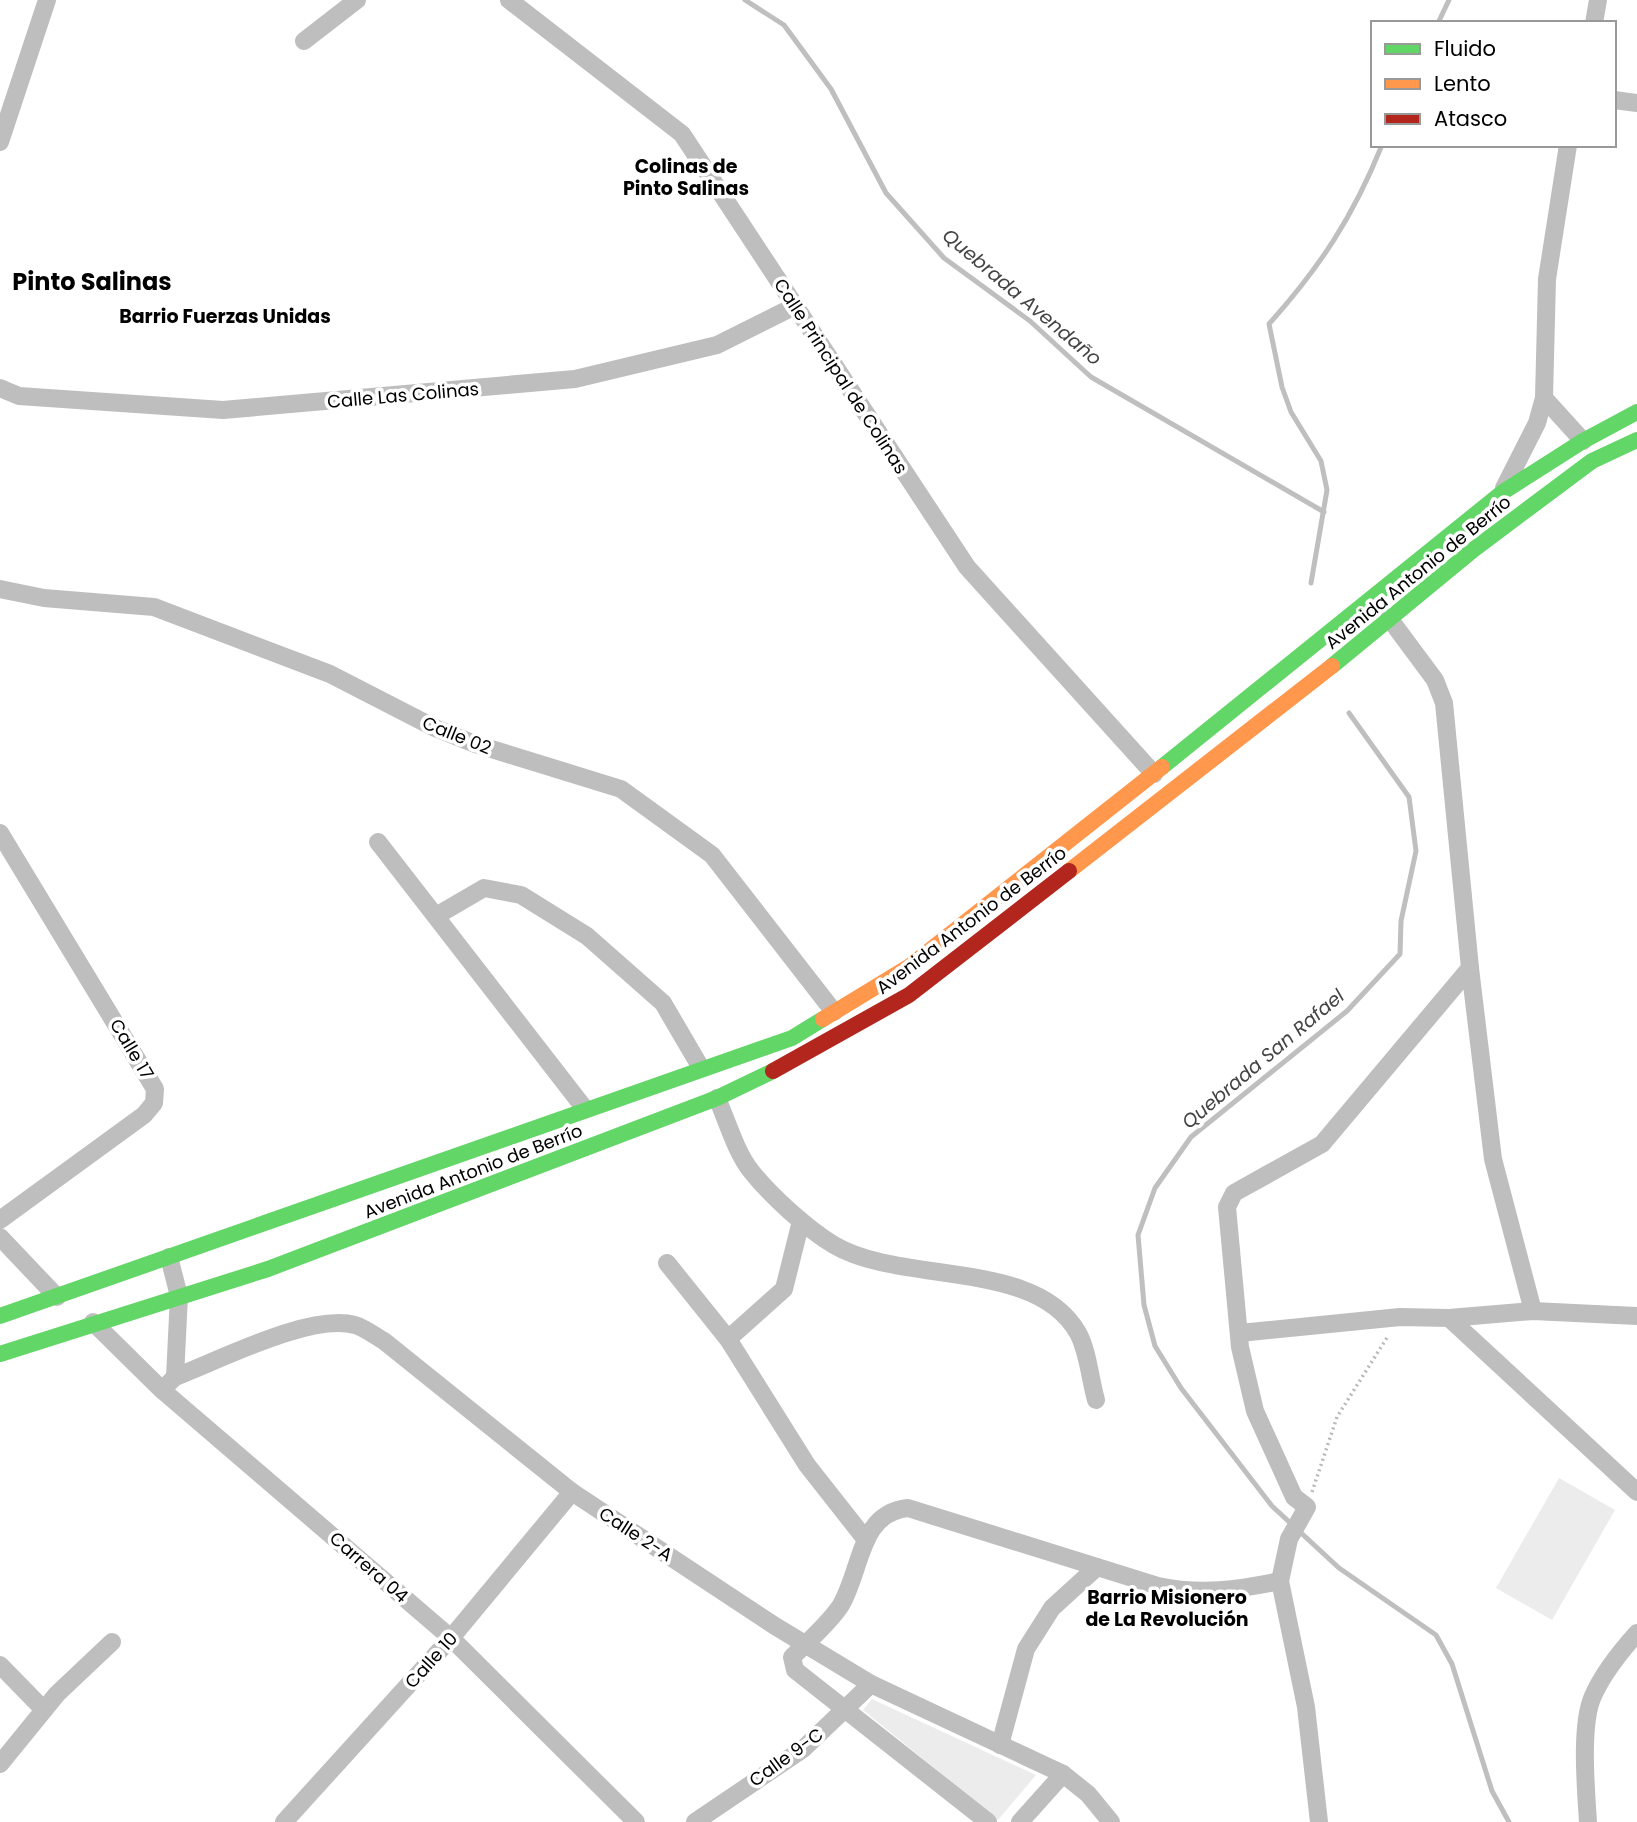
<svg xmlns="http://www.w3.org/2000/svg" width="1637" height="1822" font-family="Poppins,sans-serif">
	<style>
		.green { fill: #ececec }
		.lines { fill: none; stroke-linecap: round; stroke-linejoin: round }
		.stream { stroke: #bfbfbf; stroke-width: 5 }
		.path { stroke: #b9b9b9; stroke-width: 3.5; stroke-dasharray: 2 3.5; stroke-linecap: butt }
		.street { stroke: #bebebe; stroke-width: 18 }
		.fast { stroke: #63d668; stroke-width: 16 }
		.slow { stroke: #ff974d; stroke-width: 16 }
		.jam { stroke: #b3261e; stroke-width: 16 }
		.labels { text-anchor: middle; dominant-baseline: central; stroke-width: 7; stroke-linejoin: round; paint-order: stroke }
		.street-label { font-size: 18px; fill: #000; stroke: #fff }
		.neighbourhood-label { font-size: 19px; font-weight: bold; fill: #000; stroke: #fff }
		.water-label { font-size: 19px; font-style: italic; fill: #444; stroke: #fff }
		.district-label { font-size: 24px; font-weight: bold; fill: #000; stroke: #fff }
	</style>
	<rect width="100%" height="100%" fill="#fff"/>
	<g class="green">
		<path d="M1559,1478l56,32 -63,110 -56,-32z"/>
		<path d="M872,1699l164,76 -38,45 -135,-110z"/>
	</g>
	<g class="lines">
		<g class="stream">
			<path d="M745,0l39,25 47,64 55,104 58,65 86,63 61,56 233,135"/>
			<path d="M1438,23l11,-23"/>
			<path d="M1311,583l16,-93 -6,-29 -30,-49 -9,-25 -13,-63c51,-57 84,-107 113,-179"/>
			<path d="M1349,713l60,84 7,54 -15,70 -1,33 -53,57 -156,126 -36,51 -17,47 6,70 11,41 26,42 91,118 67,62 97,67 16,29 40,127 17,31"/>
		</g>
		<path class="path" d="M1312,1492l25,-75 51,-81"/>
		<g class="street">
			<path d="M509,0l173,134 285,433 187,207"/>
			<path d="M1594,23l4,-23"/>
			<path d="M304,41l53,-41"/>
			<path d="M1614,100l23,3"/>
			<path d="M0,142l47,-142"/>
			<path d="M0,388l19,8 204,14 352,-31 142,-34 78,-39"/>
			<path d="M1544,398l39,43"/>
			<path d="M1504,488l33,-65 7,-25 3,-119 21,-134"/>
			<path d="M0,589l44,9 110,9 176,67 105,54 40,16 146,45 91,66 122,157"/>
			<path d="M0,833l155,256 -1,14 -10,12 -144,105"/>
			<path d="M378,842l207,267"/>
			<path d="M436,916l48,-28 37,7 66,41 76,67 38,65"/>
			<path d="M1470,968l23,191 40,152"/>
			<path d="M717,1098c10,23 19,54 34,73 19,24 56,58 83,74 67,40 202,13 244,88 10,18 12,46 18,67"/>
			<path d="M0,1237l57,60"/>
			<path d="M169,1257l10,39 -4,81"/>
			<path d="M667,1263l61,76 79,126 59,75"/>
			<path d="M1449,1318l188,174"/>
			<path d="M93,1322l69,68 289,248 185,184"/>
			<path d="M1240,1333l160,-16 49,1 84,-7 104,5"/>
			<path d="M728,1339l56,-50 17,-68"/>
			<path d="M162,1390l13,-13c45,-17 135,-64 180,-52 10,3 20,11 29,16l188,151 203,134 96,58 192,90 25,20 23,28"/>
			<path d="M0,1665l44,45"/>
			<path d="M1000,1745l26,-96 26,-41 45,-41"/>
			<path d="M0,1764l57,-70 55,-52"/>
			<path d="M284,1822l167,-184 121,-146"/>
			<path d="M695,1822l108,-73 68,-65"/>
			<path d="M988,1822l-193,-152 -3,-13c14,-13 39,-36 49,-52 21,-36 18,-92 67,-97l250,78c43,9 80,4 122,-5"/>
			<path d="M1020,1822l43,-48"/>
			<path d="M1319,1822l-13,-115 -26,-126 9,-42 18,-32 -13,-10 -39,-86 -15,-64 -13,-140 7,-14 88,-49 148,-176 -26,-265 -9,-23 -46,-62"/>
			<path d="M1588,1822c-2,-32 -8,-98 5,-126 10,-23 27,-44 44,-63"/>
		</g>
		<g class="fast">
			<path d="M1332,666l141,-116 119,-89 45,-21"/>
			<path d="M1162,767l341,-275 80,-51 54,-29"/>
			<path d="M0,1316l792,-278 31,-19"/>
			<path d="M0,1354l268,-85 449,-171 56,-27"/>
		</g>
		<g class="slow">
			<path d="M1069,871l263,-205"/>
			<path d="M823,1019l87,-53 252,-199"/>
		</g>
		<path class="jam" d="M773,1071l136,-76 160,-124"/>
	</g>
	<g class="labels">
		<g class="street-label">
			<text transform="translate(841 376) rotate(57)">Calle Principal de Colinas</text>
			<text transform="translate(403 395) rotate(-5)">Calle Las Colinas</text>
			<text transform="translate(1418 572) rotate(-39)">Avenida Antonio de Berrío</text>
			<text transform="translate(457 735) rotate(22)">Calle 02</text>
			<text transform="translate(971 920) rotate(-37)">Avenida Antonio de Berrío</text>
			<text transform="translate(132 1049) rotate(59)">Calle 17</text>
			<text transform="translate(473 1171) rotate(-21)">Avenida Antonio de Berrío</text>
			<text transform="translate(636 1534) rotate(33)">Calle 2-A</text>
			<text transform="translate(369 1567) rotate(41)">Carrera 04</text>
			<text transform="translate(431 1660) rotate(-48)">Calle 10</text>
			<text transform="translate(786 1757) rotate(-36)">Calle 9-C</text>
		</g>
		<g class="neighbourhood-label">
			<text x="686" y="166">Colinas de<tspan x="686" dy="22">Pinto Salinas</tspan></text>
			<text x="225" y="316">Barrio Fuerzas Unidas</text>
			<text x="1167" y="1597">Barrio Misionero<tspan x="1167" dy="22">de La Revolución</tspan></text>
		</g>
		<g class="water-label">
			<text transform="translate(1022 297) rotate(40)">Quebrada Avendaño</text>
			<text transform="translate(1263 1059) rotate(-40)">Quebrada San Rafael</text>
		</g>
		<g class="district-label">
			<text x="92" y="281">Pinto Salinas</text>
		</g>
	</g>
	<rect x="1371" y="21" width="245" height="126" fill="#ffffff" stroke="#999999" stroke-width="2"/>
	<rect x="1385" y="44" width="35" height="10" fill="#63d668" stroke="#999999" stroke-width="2"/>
	<text x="1434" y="56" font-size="21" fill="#000000">Fluido</text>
	<rect x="1385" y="79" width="35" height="10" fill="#ff974d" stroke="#999999" stroke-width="2"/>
	<text x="1434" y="91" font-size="21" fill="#000000">Lento</text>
	<rect x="1385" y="114" width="35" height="10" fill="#b3261e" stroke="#999999" stroke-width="2"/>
	<text x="1434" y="126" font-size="21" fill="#000000">Atasco</text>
</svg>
